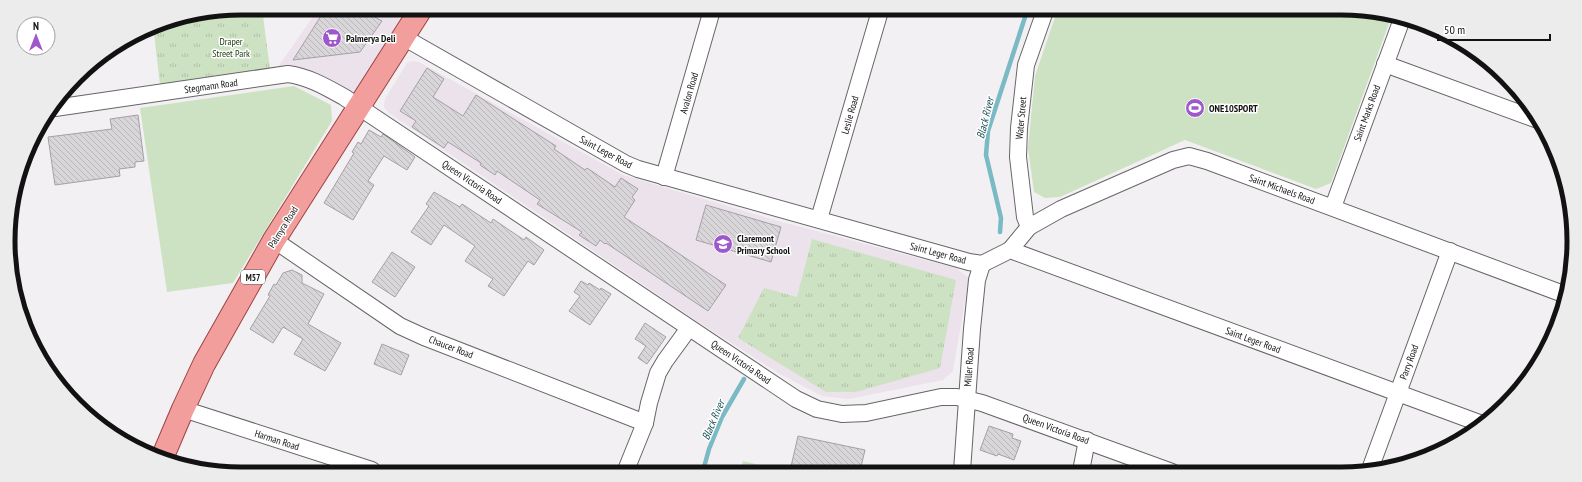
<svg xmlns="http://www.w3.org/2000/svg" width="1582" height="482" font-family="'PT Sans Narrow',sans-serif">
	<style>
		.built { fill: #ebe2ec }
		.grass { fill: #cde2c2 }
		.park { fill: url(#park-tufts) }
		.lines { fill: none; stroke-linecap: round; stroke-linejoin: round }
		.stream { stroke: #7abac4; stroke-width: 4.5 }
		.building { fill: url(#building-back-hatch); stroke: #a4a0a4 }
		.minor-casing { stroke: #686569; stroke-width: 18 }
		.primary-casing { stroke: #9d4342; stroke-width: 24 }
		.minor { stroke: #fff; stroke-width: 16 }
		.primary { stroke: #f19e9d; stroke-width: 22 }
		.labels { text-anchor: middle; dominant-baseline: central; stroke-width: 3; stroke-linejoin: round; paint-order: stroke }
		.shield { fill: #fff; stroke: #5a595a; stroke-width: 1 }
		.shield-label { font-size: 9px; font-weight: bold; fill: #131213 }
		.poi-label { font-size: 10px; font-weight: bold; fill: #131213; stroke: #fff; text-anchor: start }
		.park-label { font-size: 10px; fill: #1c3608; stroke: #fff }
		.street-label { font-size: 10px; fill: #131213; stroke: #fff }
		.water-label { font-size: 11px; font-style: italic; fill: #134c54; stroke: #fff }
		.rim { fill: none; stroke: #131213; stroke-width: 5 }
	</style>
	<defs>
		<pattern id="park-tufts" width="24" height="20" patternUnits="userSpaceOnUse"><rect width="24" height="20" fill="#cde2c2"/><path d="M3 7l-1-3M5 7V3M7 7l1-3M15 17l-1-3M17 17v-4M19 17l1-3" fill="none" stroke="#afc1a6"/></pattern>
		<pattern id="building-back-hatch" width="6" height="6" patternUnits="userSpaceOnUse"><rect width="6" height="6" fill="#d9d6da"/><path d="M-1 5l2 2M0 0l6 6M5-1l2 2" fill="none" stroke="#b9b7ba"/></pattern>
	</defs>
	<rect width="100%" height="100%" fill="#f3f0f4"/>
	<g class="built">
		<path d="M319,8l63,1 29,16 -52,82 -15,-10 -73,-20z"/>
		<path d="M412,61l7,1 204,113 148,44 185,49 13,10 -16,93 -10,9 -94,19 -27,-3 -42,-22 -83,-53 -308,-208 -5,-6 1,-8 22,-36z"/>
	</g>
	<g class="grass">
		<path d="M1057,11l330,2 5,2 -61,168 -15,6 -131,-49 -125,57 -15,1 -11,-6 -6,-44 7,-72z"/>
		<path d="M294,86l37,19 1,16 -99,162 -66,9 -27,-184z"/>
		<path d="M743,461l43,10h-46z"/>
	</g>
	<g class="park">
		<path d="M241,8h21l9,69 -110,16 -8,-68z"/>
		<path d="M812,239l144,41 -16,88 -84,24h-30l-88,-54 26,-50 33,9z"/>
	</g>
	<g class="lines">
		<g class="stream">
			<path d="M1000,232l1,-14 -15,-63 2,-24 39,-120"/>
			<path d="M703,471l6,-22 13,-32 22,-38"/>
		</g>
	</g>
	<g class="building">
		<path d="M326,8h32l24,13 -22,31 -67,8z"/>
		<path d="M427,68l17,11 -11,18 30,19 13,-21 80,51 -2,3 31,21 2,-2 28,19 6,-9 17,11 -6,8 3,3 -11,17 102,68 -18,26 -102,-68 -1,1 -5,-4 -4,6 -17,-11 3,-3 -45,-28 3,-4 -43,-29 -2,4 -15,-10 1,-2 -33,-21 -4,6 -32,-21 4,-6 -16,-10z"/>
		<path d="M138,115l6,46 -9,1v5l-16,2 1,7 -65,9 -7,-48 64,-8 -2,-10z"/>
		<path d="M369,130l12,7 2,-3 32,23 -8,13 -23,-14 -16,25 6,4 -21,35 -29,-17 30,-50 -2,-1 6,-10 3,2z"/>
		<path d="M434,192l26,15 2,-3 29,19 2,-4 31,21 2,-3 18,13 -10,15 -6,-4 -24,35 -16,-10 5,-7 -28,-18 10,-15 -31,-21 -13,20 -20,-13 18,-26 -3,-2z"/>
		<path d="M706,205l75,22 -10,35 -75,-22z"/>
		<path d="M392,252l23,15 -20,30 -23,-15z"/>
		<path d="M292,270l10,5v8l22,11 -16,30 33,19 -16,28 -31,-17 9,-15 -20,-12 -10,16 -23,-14 20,-33 -2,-1 6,-11 2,1 7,-12z"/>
		<path d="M581,281l7,4 1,-2 11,7 1,-2 10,6 -21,31 -21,-14 11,-15 -6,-4z"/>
		<path d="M645,323l21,14 -19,27 -9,-6 8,-12 -11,-7z"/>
		<path d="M382,344l27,11 -8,20 -27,-11z"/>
		<path d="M989,426l24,8 -1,4 9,3 -7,19 -16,-6 -1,2 -17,-6z"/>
		<path d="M798,436l67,14 -5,21h-70z"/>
	</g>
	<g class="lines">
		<g class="minor-casing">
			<g id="minor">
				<path d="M403,37l223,127 12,5 331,93 13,2 28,-14 472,174"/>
				<path d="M1385,64l153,56"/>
				<path d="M55,108l233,-34c21,3 38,13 56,23l452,302 21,10 25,5 24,-1 75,-16h16l25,6 190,69"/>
				<path d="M664,177l48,-167"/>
				<path d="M1333,207l69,-188"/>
				<path d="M819,219l61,-208"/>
				<path d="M1029,227l-4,-10 -7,-60 1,-29 7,-63 19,-54"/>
				<path d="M274,240l126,86 24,11 221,86"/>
				<path d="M1010,250l19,-23 32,-18 112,-49 16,-4 18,5 359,134"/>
				<path d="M183,409l189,61"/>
				<path d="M626,470l19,-47 4,-20 9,-30 7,-12 24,-33"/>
				<path d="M962,471l10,-142 5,-49 5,-16"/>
				<path d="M1081,471l6,-31"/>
				<path d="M1369,472l81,-221"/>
			</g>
		</g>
		<g class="primary-casing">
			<path id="primary" d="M163,456l20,-47 21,-45 70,-124 147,-231"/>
		</g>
		<use href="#minor" class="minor"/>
		<use href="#primary" class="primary"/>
	</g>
	<defs>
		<g id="supermarket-disc" transform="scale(1)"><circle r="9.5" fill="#9f58cc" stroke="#fff"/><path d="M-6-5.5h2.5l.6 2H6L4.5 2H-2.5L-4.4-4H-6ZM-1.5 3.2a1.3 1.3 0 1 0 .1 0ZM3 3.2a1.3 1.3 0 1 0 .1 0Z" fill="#fff"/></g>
		<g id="stadium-disc" transform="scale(1)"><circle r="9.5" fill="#9f58cc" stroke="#fff"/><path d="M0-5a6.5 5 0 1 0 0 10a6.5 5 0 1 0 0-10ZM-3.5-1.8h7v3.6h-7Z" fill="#fff"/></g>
		<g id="school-disc" transform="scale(1)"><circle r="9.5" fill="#9f58cc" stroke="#fff"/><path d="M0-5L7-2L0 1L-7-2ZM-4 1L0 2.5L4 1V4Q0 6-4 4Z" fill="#fff"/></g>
	</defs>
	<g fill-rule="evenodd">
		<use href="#supermarket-disc" x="332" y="38"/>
		<use href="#stadium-disc" x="1195" y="108"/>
		<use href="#school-disc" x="723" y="244"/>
	</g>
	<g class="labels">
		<rect class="shield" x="241" y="270" width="24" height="14" rx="3"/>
		<g class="shield-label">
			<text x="253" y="277">M57</text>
		</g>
		<g class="poi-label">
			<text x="346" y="38">Palmerya Deli</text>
			<text x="1209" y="108">ONE10SPORT</text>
			<text x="737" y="238">Claremont<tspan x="737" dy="12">Primary School</tspan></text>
		</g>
		<g class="park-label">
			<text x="231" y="41">Draper<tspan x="231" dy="12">Street Park</tspan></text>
		</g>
		<g class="street-label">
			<text transform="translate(211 86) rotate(-8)">Stegmann Road</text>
			<text transform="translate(689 93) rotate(-74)">Avalon Road</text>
			<text transform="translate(1367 113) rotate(-70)">Saint Marks Road</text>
			<text transform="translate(850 115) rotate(-74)">Leslie Road</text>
			<text transform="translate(1021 118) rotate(-85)">Water Street</text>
			<text transform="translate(606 152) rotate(28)">Saint Leger Road</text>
			<text transform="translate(472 182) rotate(34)">Queen Victoria Road</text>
			<text transform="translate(1282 189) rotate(20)">Saint Michaels Road</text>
			<text transform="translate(283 227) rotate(-58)">Palmyra Road</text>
			<text transform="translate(938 253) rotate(15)">Saint Leger Road</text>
			<text transform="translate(1253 340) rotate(20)">Saint Leger Road</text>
			<text transform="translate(451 347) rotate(21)">Chaucer Road</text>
			<text transform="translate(741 362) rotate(34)">Queen Victoria Road</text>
			<text transform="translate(1409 362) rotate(-70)">Parry Road</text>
			<text transform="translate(969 367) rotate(-86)">Miller Road</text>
			<text transform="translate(1056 429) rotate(20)">Queen Victoria Road</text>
			<text transform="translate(277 440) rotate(18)">Harman Road</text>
		</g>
		<g class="water-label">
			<text transform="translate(985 118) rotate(-76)">Black River</text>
			<text transform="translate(713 420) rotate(-67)">Black River</text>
		</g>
	</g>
	<path d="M0 0H1582V482H0ZM241 15H1341A226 226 0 0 1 1567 241V241A226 226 0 0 1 1341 467H241A226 226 0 0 1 15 241V241A226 226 0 0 1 241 15Z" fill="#ececec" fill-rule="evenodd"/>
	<path class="rim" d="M241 15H1341A226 226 0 0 1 1567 241V241A226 226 0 0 1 1341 467H241A226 226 0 0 1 15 241V241A226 226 0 0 1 241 15Z"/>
	<g transform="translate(36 36)"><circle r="19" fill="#ffffff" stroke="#a1a0a1"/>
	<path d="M0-3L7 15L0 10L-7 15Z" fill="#9f58cc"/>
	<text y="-6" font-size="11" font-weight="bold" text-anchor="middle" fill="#131213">N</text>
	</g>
	<path d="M1438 34v6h112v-6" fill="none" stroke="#131213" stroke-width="2"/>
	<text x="1444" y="34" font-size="12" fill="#131213" stroke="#ffffff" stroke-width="3" paint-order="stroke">50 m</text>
</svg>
